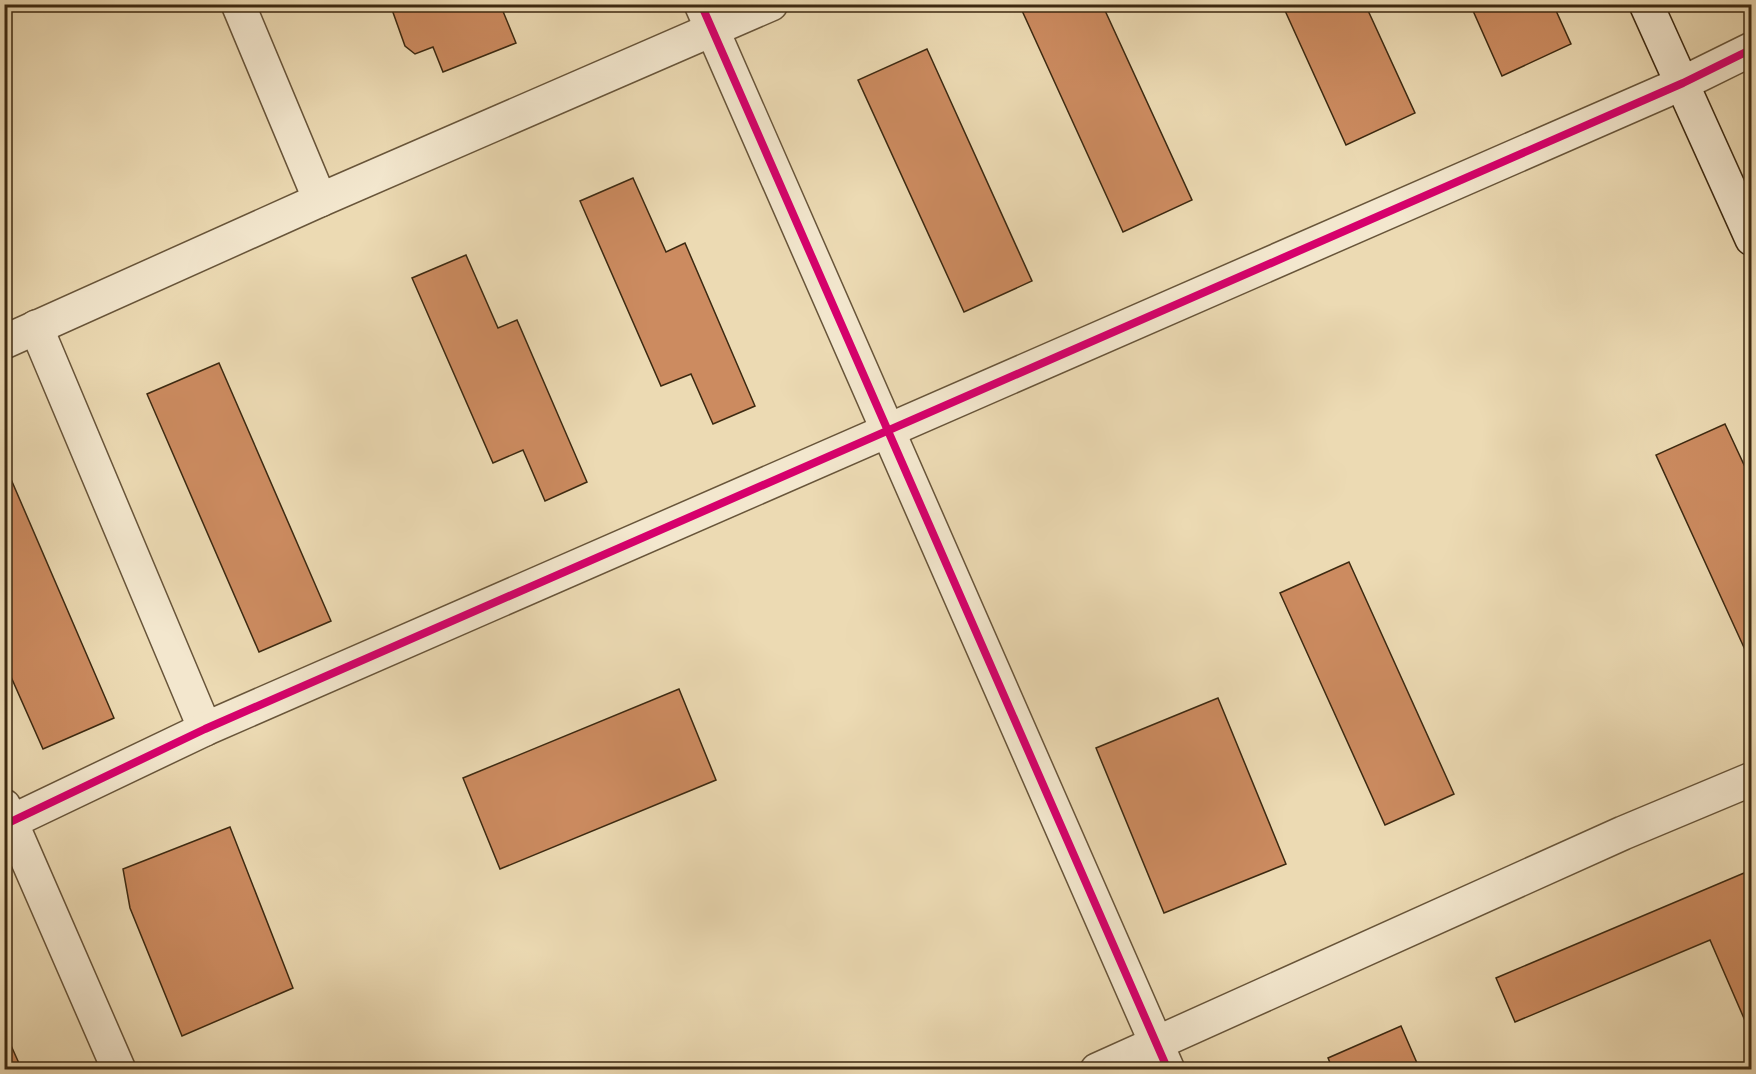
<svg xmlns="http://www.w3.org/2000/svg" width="1756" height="1074" font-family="'Libre Caslon Text',serif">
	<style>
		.building { fill: #cc8b60; stroke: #3c2911; stroke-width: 1.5 }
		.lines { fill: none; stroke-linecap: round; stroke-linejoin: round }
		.street-casing { stroke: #68553a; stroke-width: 36 }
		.secondary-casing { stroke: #3c2911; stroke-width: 36 }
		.street { stroke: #f3e7ce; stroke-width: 33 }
		.secondary { stroke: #f3e7ce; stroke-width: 33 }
		.cycleway-casing { stroke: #f3e7ce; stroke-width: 11 }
		.cycleway { stroke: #d6006c; stroke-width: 8 }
	</style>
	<rect width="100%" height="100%" fill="#ecdab3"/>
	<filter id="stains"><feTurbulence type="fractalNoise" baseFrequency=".00333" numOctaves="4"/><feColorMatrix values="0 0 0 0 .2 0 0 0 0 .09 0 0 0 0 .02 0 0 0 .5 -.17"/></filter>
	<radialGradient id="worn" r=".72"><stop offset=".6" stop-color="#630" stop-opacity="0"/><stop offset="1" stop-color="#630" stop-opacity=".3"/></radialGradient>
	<g class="building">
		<path d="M390,4h110l16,39 -73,29 -10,-25 -18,7 -10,-8z"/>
		<path d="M1019,4h83l90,196 -69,32z"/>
		<path d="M1282,4h83l50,109 -69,32z"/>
		<path d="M1470,4h83l18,40 -69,32z"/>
		<path d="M927,49l105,232 -68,31 -106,-232z"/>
		<path d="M633,178l33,74 19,-9 70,163 -42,18 -22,-50 -30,12 -81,-185z"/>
		<path d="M466,255l32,73 19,-8 70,162 -42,19 -22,-51 -30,13 -81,-185z"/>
		<path d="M219,363l112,258 -72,31 -112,-258z"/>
		<path d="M1725,424l27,58v183l-96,-210z"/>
		<path d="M4,463l110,255 -71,31 -39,-88z"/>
		<path d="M1349,562l105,232 -69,31 -105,-232z"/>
		<path d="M679,689l37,91 -216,89 -37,-91z"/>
		<path d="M1218,698l68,166 -122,49 -68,-165z"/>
		<path d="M230,827l63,161 -111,48 -52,-128 -7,-39z"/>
		<path d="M1744,873l8,17v131l-6,2 -36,-83 -195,82 -19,-44z"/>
		<path d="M1401,1026l19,44h-87l-5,-12z"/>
		<path d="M4,1030l18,40h-18z"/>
	</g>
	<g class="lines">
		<g class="street-casing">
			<g id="street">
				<path d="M238,4l82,196"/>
				<path d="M701,4l467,1066"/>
				<path d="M36,327l169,402"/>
				<path d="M4,342l316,-142 451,-196"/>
				<path d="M4,806l115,264"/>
				<path d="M4,825l201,-96 1478,-646 69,-34"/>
				<path d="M1097,1070l526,-237 129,-54"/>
			</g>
		</g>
		<g class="secondary-casing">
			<path id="secondary" d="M1646,4l106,235"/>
		</g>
		<use href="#street" class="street"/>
		<use href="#secondary" class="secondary"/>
		<g class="cycleway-casing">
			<g id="cycleway">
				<path d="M701,4l467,1066"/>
				<path d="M4,825l201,-96 1478,-646 69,-34"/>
			</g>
		</g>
		<use href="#cycleway" class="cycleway"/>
	</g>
	<rect width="1756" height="1074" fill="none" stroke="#ecdab3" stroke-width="24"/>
	<rect x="6" y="6" width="1744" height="1062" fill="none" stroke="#3c2911" stroke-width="3"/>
	<rect x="12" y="12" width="1732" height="1050" fill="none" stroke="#3c2911" stroke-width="1.5"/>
	<rect width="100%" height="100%" filter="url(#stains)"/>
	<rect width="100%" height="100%" fill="url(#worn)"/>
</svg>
